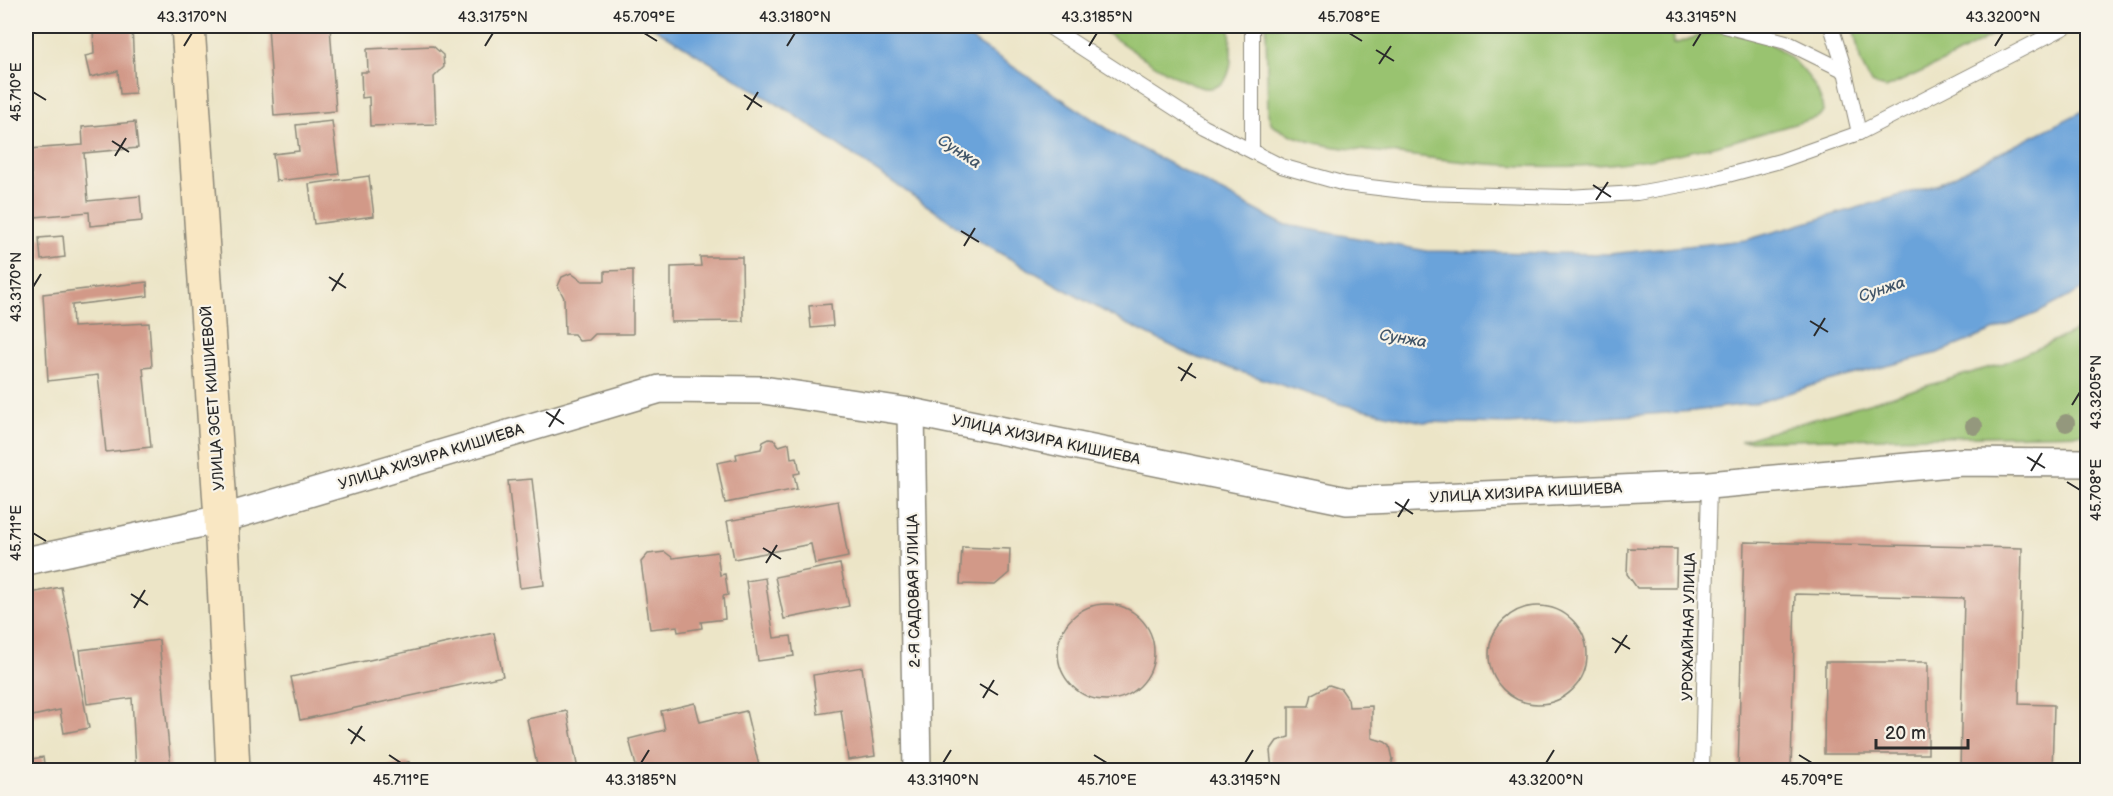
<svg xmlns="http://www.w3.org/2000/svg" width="2113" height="796" font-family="'Balsamiq Sans',sans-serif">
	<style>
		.green { fill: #99c370; stroke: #62774e; stroke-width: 1.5 }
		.water { fill: #6aa3da; stroke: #4a6782; stroke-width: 1.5 }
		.building { fill: #d29988 }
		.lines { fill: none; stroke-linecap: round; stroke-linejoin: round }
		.lane-casing { stroke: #8c8879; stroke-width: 16 }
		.street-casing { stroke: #8c8879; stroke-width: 30 }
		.secondary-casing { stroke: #8c8879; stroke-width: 36 }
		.lane { stroke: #fff; stroke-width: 14 }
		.street { stroke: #fff; stroke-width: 27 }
		.secondary { stroke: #f9e7c3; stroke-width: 33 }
		.tree { fill: #94987d }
		.ticks { fill: none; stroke: #2b2b2b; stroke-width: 2 }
		.labels { text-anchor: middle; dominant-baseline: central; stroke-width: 4.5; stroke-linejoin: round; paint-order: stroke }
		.street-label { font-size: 15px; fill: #2b2b2b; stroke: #f7f3e8 }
		.water-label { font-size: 16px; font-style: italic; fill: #415568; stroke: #f7f3e8 }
		.neatline { fill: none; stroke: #2b2b2b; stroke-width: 2 }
		.ticks-label { font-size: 15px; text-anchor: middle; fill: #2b2b2b }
	</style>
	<rect width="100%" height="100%" fill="#f7f3e8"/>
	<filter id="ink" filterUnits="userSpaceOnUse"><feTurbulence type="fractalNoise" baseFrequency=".0167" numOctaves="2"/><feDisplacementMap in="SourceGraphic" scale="12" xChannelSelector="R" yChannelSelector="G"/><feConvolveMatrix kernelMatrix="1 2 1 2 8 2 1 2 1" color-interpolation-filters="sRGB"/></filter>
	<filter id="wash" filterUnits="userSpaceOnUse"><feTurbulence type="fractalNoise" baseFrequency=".008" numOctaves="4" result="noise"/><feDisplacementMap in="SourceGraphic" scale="24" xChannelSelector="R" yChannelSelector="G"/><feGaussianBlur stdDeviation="1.35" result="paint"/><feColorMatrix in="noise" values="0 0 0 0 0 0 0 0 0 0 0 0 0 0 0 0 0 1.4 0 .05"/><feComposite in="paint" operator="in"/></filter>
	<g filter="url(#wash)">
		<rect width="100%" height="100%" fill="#ece5c7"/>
		<g class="green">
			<path d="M1096,26h134c0,16 5,40 -5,54 -6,7 -17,10 -25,7 -36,-12 -73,-41 -104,-61z"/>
			<path d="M1266,26h407l1,18c19,-6 38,-14 58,-13 37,1 89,44 91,81l-5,5c-73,22 -146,43 -222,48 -68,5 -138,-3 -205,-12 -39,-4 -85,-6 -119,-28l-4,-11z"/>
			<path d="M1853,26h157l-59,32 -65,30 -15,-5 -10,-20z"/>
			<path d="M2087,326v108l-347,7 264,-78z"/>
		</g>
		<path class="water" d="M651,26h300l169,111 162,87 145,27 182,3 137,-14 190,-55 151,-76v178l-49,26 -100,40 -118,30 -63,20 -63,8 -185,13 -86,-2 -83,-18 -148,-48 -69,-34 -141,-79 -195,-133z"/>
		<g id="blocks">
			<g class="building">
				<path d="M93,26h39l3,67 -15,1 -2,-23 -28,6 -5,-21 9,-2z"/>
				<path d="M268,26h62l6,85 -62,5z"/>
				<path d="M433,46l10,9 1,12 -10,10 2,47 -66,2 -1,-29 -7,1 -1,-26h7l-1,-23z"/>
				<path d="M332,121l7,53 -63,7 -3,-27 26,-3 -3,-26z"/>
				<path d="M135,122l3,26 -54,5 4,48 52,-5 2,25 -52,5 -1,-14 -54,5 -6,-68 54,-4 -1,-18z"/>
				<path d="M369,176l5,40 -60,8 -5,-40z"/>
				<path d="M63,236l2,21 -24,3 -2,-22z"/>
				<path d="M700,257h42l1,64 -72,1v-55l30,-1z"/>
				<path d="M633,270v64h-38l-6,6 -10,1 -5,-7h-9l-1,-36 -6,-12 4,-9 9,-4 11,8h23v-10z"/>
				<path d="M147,282l1,14 -76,9 1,22 76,-4 3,44 -9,1 8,79 -45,5 -8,-77 -50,6 -5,-87z"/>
				<path d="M831,304l2,22 -22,2 -2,-22z"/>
				<path d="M769,439l6,1 4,6 10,-3 2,15 6,-1 3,16 -6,1 3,15 -72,14 -8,-40 20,-4 -1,-5 25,-5 2,-7z"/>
				<path d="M532,479l12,106 -24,3 -12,-107z"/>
				<path d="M838,501l10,56 -33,7 -4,-20 -77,15 -7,-38z"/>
				<path d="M1744,542l278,6 -3,156 35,1 -2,65h-92l4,-172 -169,-4 -4,176h-53z"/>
				<path d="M962,547l48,2 -1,24 -14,12 -35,-1z"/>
				<path d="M1628,548l49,1 -1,39h-39l-10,-14z"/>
				<path d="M665,552l8,6 44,-6 3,23 5,-1 3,21 -5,1 2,23 -24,3 1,6 -24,4 -1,-6 -27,3 -9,-67 7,-8z"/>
				<path d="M840,564l9,42 -65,13 -9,-42z"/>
				<path d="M765,578l9,60 17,-2 3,20 -36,5 -12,-80z"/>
				<path d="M61,587l28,141 -25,5 -4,-23 -32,7 -2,-10v-113z"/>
				<circle cx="1106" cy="652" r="48"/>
				<circle cx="1538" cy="655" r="49"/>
				<path d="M494,633l9,43 -203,44 -9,-43z"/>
				<path d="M159,640l12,130h-35l-4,-72 -45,6 -7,-54z"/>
				<path d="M1825,662h103v92h-104z"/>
				<path d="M862,667l13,89 -27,4 -7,-50 -23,4 -5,-39z"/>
				<path d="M1329,685l12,4 7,10 1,8 23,-1v32l13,4 5,4 3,13 -3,11h-118l-2,-19 7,-10 12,-4v-31h20l3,-12z"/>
				<path d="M695,703l5,19 46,-11 14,59h-123l-8,-31 36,-9 -4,-19z"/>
				<path d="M567,711l11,59h-40l-11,-51z"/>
				<path d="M43,757l2,13h-19v-10z"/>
				<path d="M409,762l2,8h-35z"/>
			</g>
		</g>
	</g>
	<g filter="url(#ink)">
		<use href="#blocks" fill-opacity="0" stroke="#8c8879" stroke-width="1.5"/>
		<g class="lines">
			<g class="lane-casing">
				<g id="lane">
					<path d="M1048,26l156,101 77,39 64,18 75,9 147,4 70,-4 72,-13 71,-19 79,-28 208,-107"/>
					<path d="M1725,26l61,16 59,29"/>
					<path d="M1831,26l14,45 14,62"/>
					<path d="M1252,151v-125"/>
					<path d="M1702,770l7,-285"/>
				</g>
			</g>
			<g class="street-casing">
				<g id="street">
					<path d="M911,412l6,358"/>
					<path d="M26,561l195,-42 439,-130 103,1 148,22 436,89 362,-16 253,-23 126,1"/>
				</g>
			</g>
			<g class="secondary-casing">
				<path id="secondary" d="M188,26l33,493 12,251"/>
			</g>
			<use href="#lane" class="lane"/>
			<use href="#street" class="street"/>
			<use href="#secondary" class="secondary"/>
		</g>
		<g class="tree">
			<circle cx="2066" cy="423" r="9"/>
			<circle cx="1974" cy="426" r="9"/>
		</g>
	</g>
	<path class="ticks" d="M644,33l13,8M1349,33l13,8M184,46l8,-13M485,46l8,-13M787,46l8,-13M1089,46l8,-13M1693,46l8,-13M1995,46l8,-13M1376,50l18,11M1379,64l12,-18M33,92l13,8M744,95l18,12M747,110l11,-18M112,141l17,11M115,156l11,-18M1593,185l18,12M1596,200l12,-18M961,231l18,11M964,246l11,-18M329,277l17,11M33,287l8,-13M332,291l11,-18M1810,321l18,11M1814,336l11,-18M1178,367l18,11M1181,381l11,-18M2072,405l8,-13M546,412l18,12M549,427l11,-18M2027,457l18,11M2031,471l11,-18M2067,482l13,8M1395,502l18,12M1398,517l11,-18M33,533l13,8M763,548l18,11M766,563l11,-18M131,594l17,11M134,608l11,-18M1612,638l18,11M1615,653l12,-18M980,684l18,11M983,698l11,-18M348,729l17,12M351,744l11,-18M389,755l12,8M1094,755l13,8M1799,755l13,8M641,763l8,-13M943,763l8,-13M1245,763l8,-13M1546,763l8,-13"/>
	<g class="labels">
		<g class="street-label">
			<text transform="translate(213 398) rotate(-94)">УЛИЦА ЭСЕТ КИШИЕВОЙ</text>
			<text transform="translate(1046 440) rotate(12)">УЛИЦА ХИЗИРА КИШИЕВА</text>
			<text transform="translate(431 457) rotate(-17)">УЛИЦА ХИЗИРА КИШИЕВА</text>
			<text transform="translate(1526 493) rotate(-3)">УЛИЦА ХИЗИРА КИШИЕВА</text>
			<text transform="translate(914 591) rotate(-91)">2-Я САДОВАЯ УЛИЦА</text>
			<text transform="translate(1689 627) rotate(-89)">УРОЖАЙНАЯ УЛИЦА</text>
		</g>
		<g class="water-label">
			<text transform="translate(959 152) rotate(33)">Сунжа</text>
			<text transform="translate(1882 290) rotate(-19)">Сунжа</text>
			<text transform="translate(1403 339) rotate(9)">Сунжа</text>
		</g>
	</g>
	<rect width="2113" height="796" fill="none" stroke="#f7f3e8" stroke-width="66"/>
	<path d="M1876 739v9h92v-9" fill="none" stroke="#2b2b2b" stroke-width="3"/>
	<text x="1885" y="739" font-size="18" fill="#2b2b2b" stroke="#f7f3e8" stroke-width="4.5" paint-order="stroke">20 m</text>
	<rect x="33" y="33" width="2047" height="730" class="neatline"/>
	<g class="ticks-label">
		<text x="192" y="22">43.3170°N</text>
		<text x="493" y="22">43.3175°N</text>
		<text x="644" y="22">45.709°E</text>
		<text x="795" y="22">43.3180°N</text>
		<text x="1097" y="22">43.3185°N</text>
		<text x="1349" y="22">45.708°E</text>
		<text x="1701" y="22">43.3195°N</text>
		<text x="2003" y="22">43.3200°N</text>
		<text transform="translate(16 92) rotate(-90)" y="5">45.710°E</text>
		<text transform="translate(16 287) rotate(-90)" y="5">43.3170°N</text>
		<text transform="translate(2096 392) rotate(-90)" y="5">43.3205°N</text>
		<text transform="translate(2096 490) rotate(-90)" y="5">45.708°E</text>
		<text transform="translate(16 533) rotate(-90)" y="5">45.711°E</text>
		<text x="401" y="785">45.711°E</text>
		<text x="641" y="785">43.3185°N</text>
		<text x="943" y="785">43.3190°N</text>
		<text x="1107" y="785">45.710°E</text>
		<text x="1245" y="785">43.3195°N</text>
		<text x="1546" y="785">43.3200°N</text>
		<text x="1812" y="785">45.709°E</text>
	</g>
</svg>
